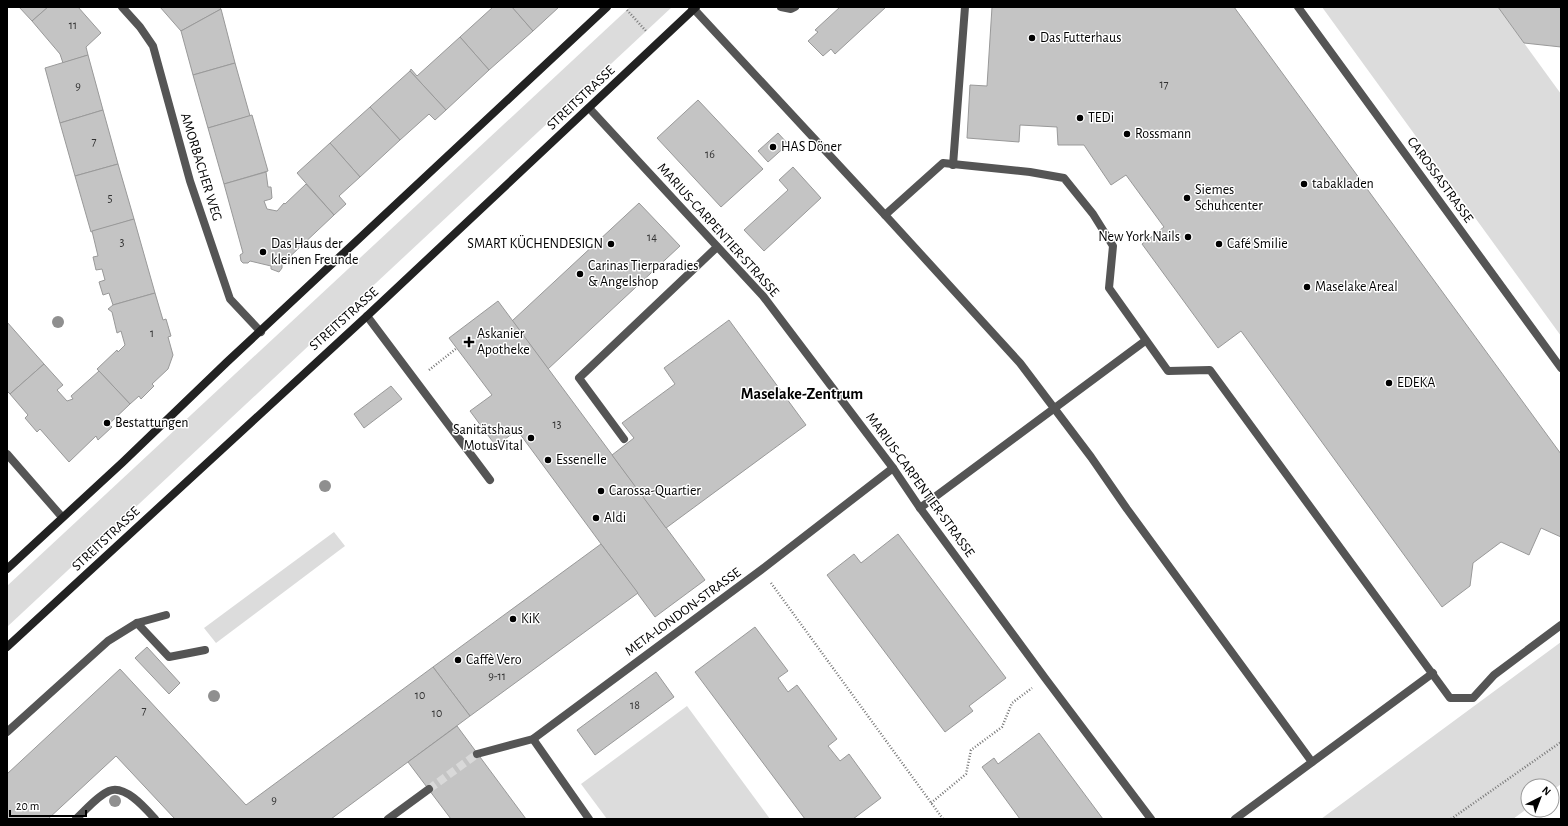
<svg xmlns="http://www.w3.org/2000/svg" width="1568" height="826" font-family="'Alegreya Sans',sans-serif">
	<style>
		.green { fill: #dcdcdc }
		.building { fill: #c4c4c4; stroke: #999 }
		.lines { fill: none; stroke-linecap: round; stroke-linejoin: round }
		.minor-tunnel { stroke: #d9d9d9; stroke-width: 8; stroke-dasharray: 8 4; stroke-linecap: butt }
		.path { stroke: #777; stroke-width: 2.5; stroke-dasharray: 1 2; stroke-linecap: butt }
		.service { stroke: #555; stroke-width: 8 }
		.minor { stroke: #555; stroke-width: 8 }
		.secondary { stroke: #222; stroke-width: 8 }
		.tree { fill: #8f8f8f }
		.poi-dot { fill: #000; stroke: #fff; stroke-width: 1.5 }
		.labels { text-anchor: middle; dominant-baseline: central; stroke-width: 3; stroke-linejoin: round; paint-order: stroke }
		.number-label { font-size: 12px; fill: #313131 }
		.poi-label { font-size: 14px; fill: #000; stroke: #fff; text-anchor: start }
		.street-label { font-size: 14px; fill: #000; stroke: #fff }
		.quarter-label { font-size: 16px; font-weight: bold; fill: #000; stroke: #fff }
	</style>
	<rect width="100%" height="100%" fill="#fff"/>
	<g class="green">
		<path d="M630,7h42l-665,620v-41z"/>
		<path d="M1322,7h176l63,87v242z"/>
		<path d="M334,532l11,14 -129,97 -12,-15z"/>
		<path d="M1561,642v142l-9,7v-5h-24v22l-15,11h-192z"/>
		<path d="M687,706l83,113h-163l-26,-35z"/>
	</g>
	<g class="building">
		<path d="M19,7h29l-16,14z"/>
		<path d="M48,7h30l23,26 -15,14 2,8 -25,8 -3,-9 -28,-33z"/>
		<path d="M160,7h59l2,2 -40,22z"/>
		<path d="M493,7h19l21,24 -44,39 -29,-33z"/>
		<path d="M512,7h47l-26,24z"/>
		<path d="M840,7h46l-51,47 -4,-5 -8,7 -15,-15 10,-9 -3,-2z"/>
		<path d="M992,7h242l327,447v83l-20,-9 -12,27 -28,-13 -28,21 -3,23 -28,21 -201,-276 -23,17 -76,-104 22,-17 -38,-52 -15,10 -27,-40h-26l-1,-18 -37,-2 -1,17 -52,-4 3,-53 17,1z"/>
		<path d="M1498,7h63v40l-37,-4z"/>
		<path d="M221,9l14,54 -42,12 -12,-44z"/>
		<path d="M460,37l29,33 -43,40 -36,-39 1,-2 6,7z"/>
		<path d="M88,55l15,55 -43,13 -15,-55z"/>
		<path d="M235,63l15,53 -42,12 -15,-53z"/>
		<path d="M410,71l36,39 -11,10 -6,-6 -29,26 -30,-33z"/>
		<path d="M698,100l65,69 -42,38 -64,-69z"/>
		<path d="M370,107l30,33 -40,37 -30,-34z"/>
		<path d="M103,110l15,54 -43,12 -15,-53z"/>
		<path d="M252,115l16,56 -44,13 -16,-56z"/>
		<path d="M778,133l10,11 -20,18 -10,-11z"/>
		<path d="M330,143l30,34 -21,19 7,8 -12,11 -37,-42z"/>
		<path d="M118,164l16,55 -43,13 -16,-56z"/>
		<path d="M793,167l28,31 -57,53 -20,-21 44,-40 -9,-10z"/>
		<path d="M266,172l2,15h3l1,11 -1,1 -7,2 3,8 10,2 7,-8 1,1 21,-20 28,31 -52,49v4l-3,4 -8,-3v-3l-21,-5 -2,2h-5l-2,-2 -1,-6 3,-2 -19,-69z"/>
		<path d="M639,203l41,43 -132,123 -36,-48z"/>
		<path d="M134,219l21,74 -42,12 -4,-12 -6,2 -4,-13 6,-2 -3,-11 -6,1 -3,-13 5,-1 -6,-25z"/>
		<path d="M155,293l8,27 3,-1 5,17 -3,1 5,18 -5,14 -16,15 2,2 -13,13 -2,-3 -9,8 -33,-35 20,-19 1,2 7,-7 -4,-14 -4,2 -5,-21 -4,-3 5,-4z"/>
		<path d="M498,301l207,279 -50,37 -138,-187 -21,16 -26,-35 22,-16 -43,-57z"/>
		<path d="M729,320l77,105 -140,103 -54,-73 22,-17 -12,-15 53,-39 -11,-16z"/>
		<path d="M7,322l37,42 -34,30 -3,-3z"/>
		<path d="M44,364l19,21 -6,5 10,11 6,-2 -2,-3 28,-25 31,33 -21,20 3,3 -14,13 -2,-4 -27,26 -29,-33 -3,3 -12,-14 3,-3 -18,-21z"/>
		<path d="M391,386l11,13 -38,29 -10,-14z"/>
		<path d="M898,534l108,144 -37,28 4,5 -28,21 -118,-157 27,-21 7,9z"/>
		<path d="M601,544l37,49 -168,123 -37,-49z"/>
		<path d="M755,627l33,44 -10,7 10,14 9,-7 40,54 -9,7 12,15 9,-7 32,44 -28,21h-48l-110,-147z"/>
		<path d="M147,647l33,36 -11,11 -34,-36z"/>
		<path d="M433,667l37,49 -139,103h-156l-59,-63 -68,63h-41v-45l113,-105 126,136z"/>
		<path d="M656,672l18,25 -79,58 -18,-25z"/>
		<path d="M457,726l69,93h-75l-43,-57z"/>
		<path d="M1039,733l64,86h-83l-38,-52 12,-9 4,6z"/>
	</g>
	<g class="lines">
		<path class="minor-tunnel" d="M429,789l48,-35"/>
		<g class="path">
			<path d="M627,10l19,21"/>
			<path d="M429,370l28,-22"/>
			<path d="M771,583l172,236"/>
			<path d="M931,803l35,-29 5,-24 31,-23 10,-24 20,-15"/>
			<path d="M1451,819l110,-77"/>
		</g>
		<g class="service">
			<path d="M692,7l193,208 135,148 71,94 36,52 185,253"/>
			<path d="M781,7l10,2 4,-2"/>
			<path d="M953,165l12,-158"/>
			<path d="M885,215l58,-52 87,9 34,6 29,36 20,32 -4,42 59,83 42,-1 240,328h23l21,-23 67,-50"/>
			<path d="M367,316l123,164"/>
			<path d="M624,439l-45,-61 138,-131"/>
			<path d="M920,508l225,-167"/>
			<path d="M137,623l32,34 36,-7"/>
			<path d="M7,732l101,-91 29,-18 29,-8"/>
			<path d="M533,739l56,80"/>
			<path d="M76,819c10,-9 21,-23 33,-28 16,-7 37,18 46,28"/>
			<path d="M1235,819l198,-146"/>
		</g>
		<g class="minor">
			<path d="M122,7l18,20 13,19 37,135 40,118 31,33"/>
			<path d="M1298,7l263,361"/>
			<path d="M589,108l174,188 130,172 27,40 125,170 106,141"/>
			<path d="M7,454l55,63"/>
			<path d="M477,754l56,-15 228,-169 132,-102"/>
			<path d="M388,819l41,-30"/>
		</g>
		<g class="secondary">
			<path d="M7,569l116,-107 104,-100 380,-355"/>
			<path d="M7,647l360,-331 329,-309"/>
		</g>
	</g>
	<g class="tree">
		<circle cx="58" cy="322" r="6"/>
		<circle cx="325" cy="486" r="6"/>
		<circle cx="214" cy="696" r="6"/>
		<circle cx="115" cy="801" r="6"/>
	</g>
	<g class="poi-dot">
		<circle cx="1032" cy="38" r="4"/>
		<circle cx="1080" cy="118" r="4"/>
		<circle cx="1127" cy="134" r="4"/>
		<circle cx="773" cy="147" r="4"/>
		<circle cx="1304" cy="184" r="4"/>
		<circle cx="1187" cy="198" r="4"/>
		<circle cx="1188" cy="237" r="4"/>
		<circle cx="611" cy="244" r="4"/>
		<circle cx="1219" cy="244" r="4"/>
		<circle cx="263" cy="252" r="4"/>
		<circle cx="580" cy="274" r="4"/>
		<circle cx="1307" cy="287" r="4"/>
		<path d="M467 336h4v4h4v4h-4v4h-4v-4h-4v-4h4z"/>
		<circle cx="1389" cy="383" r="4"/>
		<circle cx="107" cy="423" r="4"/>
		<circle cx="531" cy="438" r="4"/>
		<circle cx="548" cy="460" r="4"/>
		<circle cx="601" cy="491" r="4"/>
		<circle cx="596" cy="518" r="4"/>
		<circle cx="513" cy="619" r="4"/>
		<circle cx="458" cy="660" r="4"/>
	</g>
	<g class="labels">
		<g class="number-label">
			<text x="73" y="25">11</text>
			<text x="1164" y="84">17</text>
			<text x="78" y="86">9</text>
			<text x="94" y="141">7</text>
			<text x="710" y="154">16</text>
			<text x="110" y="198">5</text>
			<text x="652" y="237">14</text>
			<text x="122" y="242">3</text>
			<text x="152" y="333">1</text>
			<text x="557" y="424">13</text>
			<text x="497" y="676">9-11</text>
			<text x="420" y="695">10</text>
			<text x="635" y="705">18</text>
			<text x="144" y="710">7</text>
			<text x="437" y="713">10</text>
			<text x="274" y="800">9</text>
		</g>
		<g class="poi-label">
			<text x="1040" y="38">Das Futterhaus</text>
			<text x="1088" y="118">TEDi</text>
			<text x="1135" y="134">Rossmann</text>
			<text x="781" y="147">HAS Döner</text>
			<text x="1312" y="184">tabakladen</text>
			<text x="1195" y="190">Siemes<tspan x="1195" dy="16">Schuhcenter</tspan></text>
			<text x="1180" y="237" text-anchor="end">New York Nails</text>
			<text x="271" y="244">Das Haus der<tspan x="271" dy="16">kleinen Freunde</tspan></text>
			<text x="603" y="244" text-anchor="end">SMART KÜCHENDESIGN</text>
			<text x="1227" y="244">Café Smilie</text>
			<text x="588" y="266">Carinas Tierparadies<tspan x="588" dy="16">&amp; Angelshop</tspan></text>
			<text x="1315" y="287">Maselake Areal</text>
			<text x="477" y="334">Askanier<tspan x="477" dy="16">Apotheke</tspan></text>
			<text x="1397" y="383">EDEKA</text>
			<text x="115" y="423">Bestattungen</text>
			<text x="523" y="430" text-anchor="end">Sanitätshaus<tspan x="523" dy="16">MotusVital</tspan></text>
			<text x="556" y="460">Essenelle</text>
			<text x="609" y="491">Carossa-Quartier</text>
			<text x="604" y="518">Aldi</text>
			<text x="521" y="619">KiK</text>
			<text x="466" y="660">Caffè Vero</text>
		</g>
		<g class="street-label">
			<text transform="translate(581 98) rotate(-43)">STREITSTRASSE</text>
			<text transform="translate(201 167) rotate(73)">AMORBACHER WEG</text>
			<text transform="translate(1440 180) rotate(54)">CAROSSASTRASSE</text>
			<text transform="translate(718 230) rotate(48)">MARIUS-CARPENTIER-STRASSE</text>
			<text transform="translate(344 319) rotate(-42)">STREITSTRASSE</text>
			<text transform="translate(920 485) rotate(54)">MARIUS-CARPENTIER-STRASSE</text>
			<text transform="translate(106 539) rotate(-43)">STREITSTRASSE</text>
			<text transform="translate(683 612) rotate(-36)">META-LONDON-STRASSE</text>
		</g>
		<g class="quarter-label">
			<text x="802" y="394">Maselake-Zentrum</text>
		</g>
	</g>
	<rect width="1568" height="826" fill="none" stroke="#000000" stroke-width="16"/>
	<g transform="translate(1540 798) rotate(42)"><circle r="19" fill="#ffffff" stroke="#999999"/>
	<path d="M0-3L7 15L0 10L-7 15Z" fill="#000000"/>
	<text y="-6" font-size="11" font-weight="bold" text-anchor="middle" fill="#000000">N</text>
	</g>
	<path d="M10 810v6h76v-6" fill="none" stroke="#000000" stroke-width="2"/>
	<text x="16" y="810" font-size="12" fill="#000000" stroke="#ffffff" stroke-width="3" paint-order="stroke">20 m</text>
</svg>
